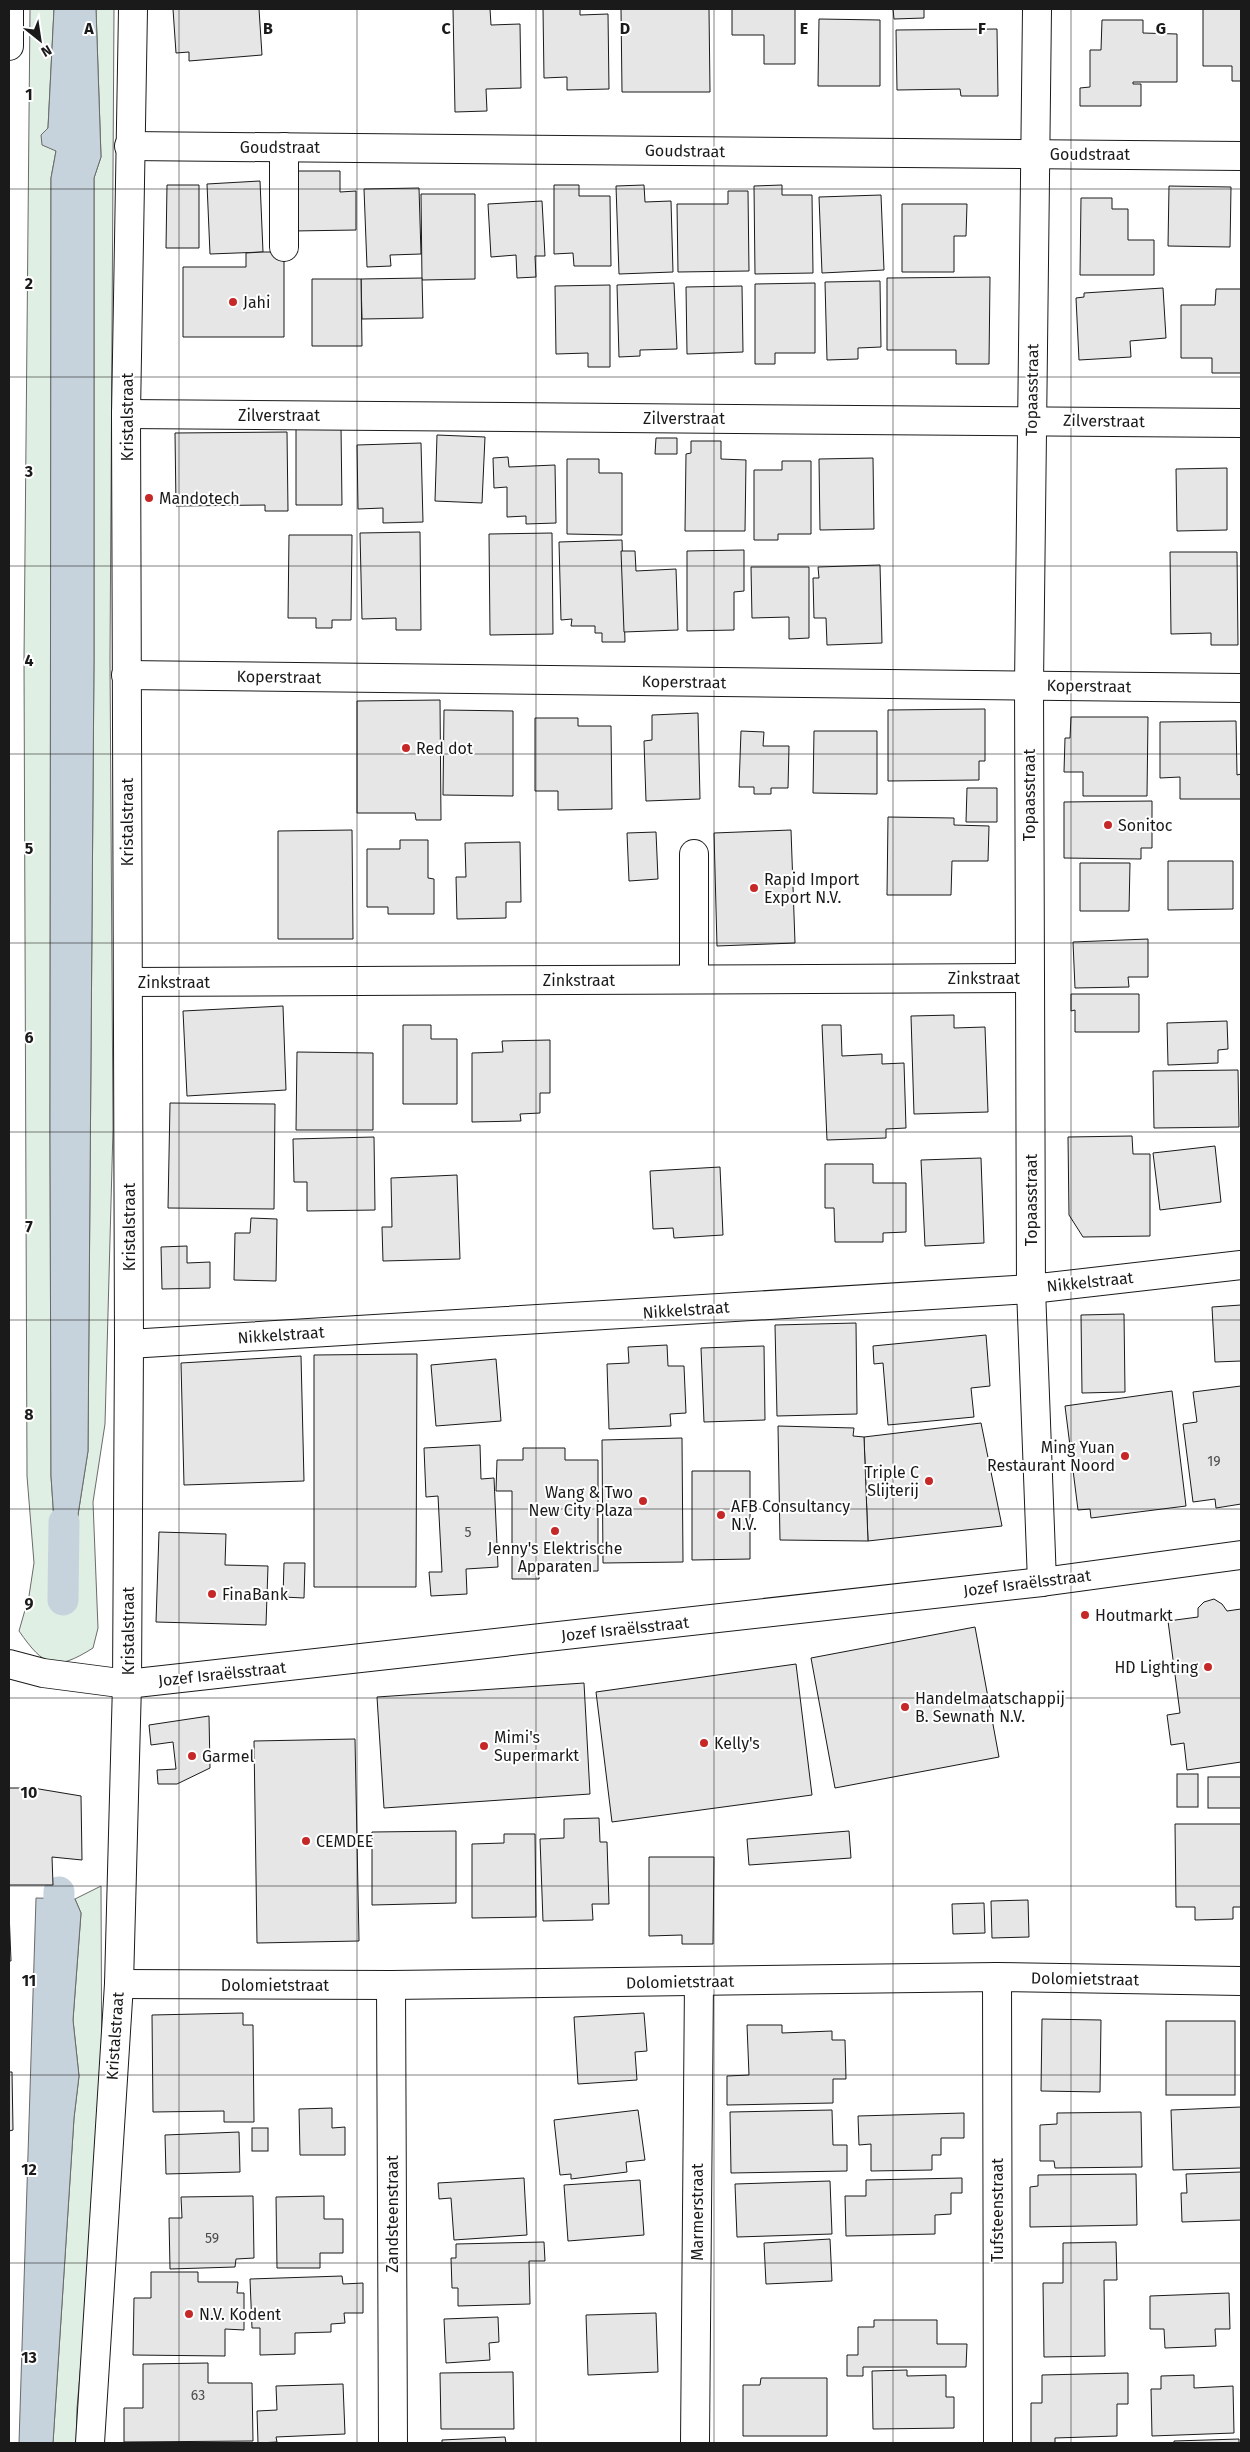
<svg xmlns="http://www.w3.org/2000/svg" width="1250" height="2452" font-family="'Fira Sans',sans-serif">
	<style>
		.green { fill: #e0efe3; stroke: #6a6a6a }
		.water { fill: #c6d2dc; stroke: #6a6a6a }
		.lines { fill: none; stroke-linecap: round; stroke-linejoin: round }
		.canal { stroke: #c6d2dc; stroke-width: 31 }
		.building { fill: #e6e6e6; stroke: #1a1a1a }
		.minor-casing { stroke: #1a1a1a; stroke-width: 30 }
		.minor { stroke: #fff; stroke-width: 28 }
		.grid { fill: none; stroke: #1a1a1a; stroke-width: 1; stroke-opacity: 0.55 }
		.poi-dot { fill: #c62828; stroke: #fff; stroke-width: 2 }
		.labels { text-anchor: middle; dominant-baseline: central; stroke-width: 4; stroke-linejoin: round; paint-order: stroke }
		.number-label { font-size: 14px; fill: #4d4d4d }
		.street-label { font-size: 16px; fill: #1a1a1a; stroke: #fff }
		.poi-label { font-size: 16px; fill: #1a1a1a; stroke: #fff; text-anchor: start }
		.grid-label { font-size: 16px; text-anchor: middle; font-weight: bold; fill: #1a1a1a; stroke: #fff; stroke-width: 4; stroke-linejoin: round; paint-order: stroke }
	</style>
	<rect width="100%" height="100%" fill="#fff"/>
	<g class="green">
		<path d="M30,9h24l-6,119 8,23 -5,27 -1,952 1,346 6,88 13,2 18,-115 6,-792v-481l7,-21 -5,-148h18l-4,650 3,470 -8,295 -12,78 5,126 -5,20c-38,24 -49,19 -74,-17l10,-35 5,-33 -7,-87 -3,-816z"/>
		<path d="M101,1886l1,234 -25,288 -1,35h-23l21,-325 5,-42 -6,-56 8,-107 -6,-14z"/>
	</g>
	<g class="water">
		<path d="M54,9h42l5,148 -7,21v481l-6,792 -18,115 -13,-2 -6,-88 -1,-346 1,-952 5,-27 -14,-6 -1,-10 7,-7z"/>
		<path d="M36,1898l39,1 6,14 -8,107 6,56 -5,42 -21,325h-34z"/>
	</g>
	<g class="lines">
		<g class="canal">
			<path d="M63,1600l1,-78"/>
			<path d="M58,1941l1,-49"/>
		</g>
	</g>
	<g class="building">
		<path d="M173,9h86l3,46 -73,6v-9l-13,1z"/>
		<path d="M453,9h37l1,16 29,-1 1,64 -35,1 1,22 -32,1z"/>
		<path d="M543,9h37v6l28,-1 1,75 -42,1v-13l-23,1z"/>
		<path d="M621,9h88l1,83h-88z"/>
		<path d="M732,9h63v55h-31v-29h-32z"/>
		<path d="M893,9h31v9l-30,1z"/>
		<path d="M1203,9h38v72h-9v-15h-29z"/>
		<path d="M819,19l61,1v66h-62z"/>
		<path d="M1102,20h41v13l34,1v48h-44v2h8v22h-61v-18l10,-1v-37h11z"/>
		<path d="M997,29l1,67h-37l-1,-7 -63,1 -1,-60z"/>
		<path d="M293,171h47v21l16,-1v39l-63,1z"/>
		<path d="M260,181l3,71 -53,2 -3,-70z"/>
		<path d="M167,185h32v63h-33z"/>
		<path d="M554,185h25v11h31l1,70h-37l-1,-13 -19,1z"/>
		<path d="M644,185l1,17 26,-1 2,71 -54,2 -3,-88z"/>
		<path d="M782,185v10h30l1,78 -58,1 -1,-88z"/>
		<path d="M1169,186l62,1 -1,60 -62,-1z"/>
		<path d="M419,188l2,66 -31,1 1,11 -24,1 -3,-78z"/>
		<path d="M728,191h20l1,80 -71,1 -1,-68h51z"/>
		<path d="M421,194h54v85l-53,1z"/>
		<path d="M881,195l3,75 -62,3 -3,-76z"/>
		<path d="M1081,198h31v11h16v31h26v35h-74z"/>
		<path d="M542,201l3,55h-10l1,21 -19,1 -1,-23 -25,2 -3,-53z"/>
		<path d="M902,204h65l-1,32h-12v36h-52z"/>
		<path d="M263,252h21v85h-101v-70h63v-14z"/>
		<path d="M990,277l-1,87h-33v-14h-69v-72z"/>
		<path d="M422,278l1,40 -61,1 -1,-40z"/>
		<path d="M312,279h49l1,67h-50z"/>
		<path d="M880,281l1,66 -23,1v11l-31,1 -2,-78z"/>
		<path d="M674,283l3,66 -37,1v6l-21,1 -2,-72z"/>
		<path d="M815,283v70h-40v11h-20v-80z"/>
		<path d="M610,285v82h-22v-14l-32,1 -1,-68z"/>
		<path d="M742,286l1,66 -56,2 -1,-67z"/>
		<path d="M1163,288l3,50 -36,3 1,16 -52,3 -3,-62 8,-1v-4z"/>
		<path d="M1216,289h25v84h-29v-15h-31v-53h34z"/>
		<path d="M341,427l1,78h-46v-77z"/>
		<path d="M287,432l1,79h-23v-6l-89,1 -1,-73z"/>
		<path d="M437,435l48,2 -3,66 -47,-2z"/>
		<path d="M656,438h21v16h-22z"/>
		<path d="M691,441h30v18l25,1 -1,71h-60l1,-77 5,-1z"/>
		<path d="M421,443l2,79 -40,1v-15l-25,1 -1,-64z"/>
		<path d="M508,457l1,10 46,-2 1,58 -30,1v-8l-19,1v-30l-13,1 -1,-30z"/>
		<path d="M873,458l1,71 -54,1 -1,-71z"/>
		<path d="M567,459h32v14h23v62l-55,-1z"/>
		<path d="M782,461h29v73h-33v6h-24v-70h28z"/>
		<path d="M1227,468v62l-50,1 -1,-62z"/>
		<path d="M420,532l1,98h-25v-12l-34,1 -2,-86z"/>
		<path d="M552,533l1,101 -63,1 -1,-101z"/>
		<path d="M289,535h63l-1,85h-19v8h-16v-10h-28z"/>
		<path d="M622,540l3,102h-23v-9h-7v-7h-24l1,-7 -11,1 -2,-78z"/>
		<path d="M744,550v41l-10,1v38l-47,1v-80z"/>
		<path d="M621,551h14l1,20 40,-2 2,61 -54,2z"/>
		<path d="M1170,552h67l1,93h-27v-12l-40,1z"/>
		<path d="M880,565l2,78 -55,2 -1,-27h-12l-1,-40h6l-1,-11z"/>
		<path d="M751,567h58v71l-20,1v-22l-37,1z"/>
		<path d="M440,700l1,120h-25l-1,-7h-58v-112z"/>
		<path d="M985,709v52h-6v19l-91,1v-71z"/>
		<path d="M444,710l69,1v85l-70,-1z"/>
		<path d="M698,713l2,86 -54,2 -2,-60 8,-1v-25z"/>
		<path d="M1071,717h77l-1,79h-64v-24h-19l1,-34h5z"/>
		<path d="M535,718h43v8h33l1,83 -54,1v-19h-23z"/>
		<path d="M1236,721l1,54 4,-1v25h-61v-22l-20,1v-56z"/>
		<path d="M741,731l23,1 -1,14h26l-1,42h-17v6h-17v-7h-15z"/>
		<path d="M814,731h63v63l-64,-1z"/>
		<path d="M967,788h30v34h-31z"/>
		<path d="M1152,801v47h-11v11l-77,-1v-56z"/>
		<path d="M888,817l66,1v7l35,1 -1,35h-36l-1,34h-64z"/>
		<path d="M352,830l1,109h-75v-108z"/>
		<path d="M791,830l4,113 -78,3 -3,-113z"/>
		<path d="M656,832l2,47 -29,2 -2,-48z"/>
		<path d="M400,840h28v38l6,1v35h-46v-7h-21v-58h33z"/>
		<path d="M520,842l1,60h-15v16l-49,1 -1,-42h10l-1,-34z"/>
		<path d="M1168,861h65v48l-65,1z"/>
		<path d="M1080,863h50l-1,48h-49z"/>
		<path d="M1148,939v38h-20l1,10 -54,1 -2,-46z"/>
		<path d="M1071,994h68v38h-64v-22l-4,1z"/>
		<path d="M283,1006l3,84 -99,6 -4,-85z"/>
		<path d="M954,1015v13l31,-1 3,85 -74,2 -3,-98z"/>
		<path d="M1227,1021l1,28 -10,1v13l-50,2 -1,-42z"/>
		<path d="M403,1025h28v14h26v65h-54z"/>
		<path d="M822,1025h19l1,31 40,-2v10l22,-1 2,65 -20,1v9l-59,2z"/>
		<path d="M550,1040v53h-10v20l-20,1 1,7 -49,1v-69l31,-1 -1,-11z"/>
		<path d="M297,1052l76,1v77h-77z"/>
		<path d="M1238,1070l1,57 -85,1 -1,-57z"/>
		<path d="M170,1103l105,1 -1,105 -106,-1z"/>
		<path d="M1132,1136l1,18h17v82l-67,1 -14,-22 -1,-78z"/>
		<path d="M374,1137l1,73 -68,1v-29h-13l-1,-43z"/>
		<path d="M1215,1146l6,56 -61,8 -7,-57z"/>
		<path d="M981,1158l3,85 -59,3 -4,-86z"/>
		<path d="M825,1164h48v19h33v49l-23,1v9h-48l-1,-34h-9z"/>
		<path d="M720,1167l3,68 -49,3 -1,-10 -20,1 -3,-58z"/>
		<path d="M457,1175l3,84 -77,2 -1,-34h10l-1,-49z"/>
		<path d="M251,1218l26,1 -1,62 -42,-1 1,-47h15z"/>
		<path d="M187,1246v17l23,-1v26l-48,1 -1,-42z"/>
		<path d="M1241,1305v56l-26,1 -3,-55z"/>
		<path d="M1124,1314l1,78 -43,1 -1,-78z"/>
		<path d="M856,1323l1,91 -80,2 -2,-91z"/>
		<path d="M986,1335l4,51 -19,2 3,29 -86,8 -5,-62 -9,1 -1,-18z"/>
		<path d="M667,1345l1,21h16l2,47 -16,1 1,12 -62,3 -2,-65 22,-1 -1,-16z"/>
		<path d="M764,1346l1,74 -61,2 -3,-74z"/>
		<path d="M417,1354l-1,233h-102v-232z"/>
		<path d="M301,1356l3,125 -120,4 -3,-122z"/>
		<path d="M496,1359l5,62 -65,5 -5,-61z"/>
		<path d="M1241,1386v118l-25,4 -1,-9 -22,3 -10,-78 14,-2 -4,-30z"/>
		<path d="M1172,1391l14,115 -95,12 -1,-9 -12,1 -13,-104z"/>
		<path d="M981,1423l21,103 -134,15 -4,-104z"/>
		<path d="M778,1426l76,2 -1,8 11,1 4,104 -88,-1z"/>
		<path d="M682,1438l1,124 -80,1 -1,-123z"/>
		<path d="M480,1445l1,34 13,-1 4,89 -32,2 1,25 -36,2 -2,-24h13l-4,-76 -12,1 -2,-49z"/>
		<path d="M523,1448h42v12h33v111h-59v8h-27v-88h-16l1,-31h26z"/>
		<path d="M692,1471h58v88l-58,1z"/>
		<path d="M159,1532l67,2 -1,31 43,1 -2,59 -110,-3z"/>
		<path d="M284,1563h21l-1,35 -21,-1z"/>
		<path d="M1214,1599l8,5 5,7 14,-2v153l-54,8 -3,-27 -13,2 -4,-30 13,-2 -12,-92 30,-4v-9l6,-6z"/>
		<path d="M975,1627l24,130 -164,31 -24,-130z"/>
		<path d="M796,1664l16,131 -200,27 -16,-130z"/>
		<path d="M584,1683l6,111 -206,14 -7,-111z"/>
		<path d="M209,1716l1,52 -33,16h-19l-1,-14 19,-1 -3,-27 -22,3 -2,-20z"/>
		<path d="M355,1739l4,202 -102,2 -3,-202z"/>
		<rect x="1177" y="1774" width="21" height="33"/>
		<rect x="1208" y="1777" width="33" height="31"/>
		<path d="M9,1788h24l48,8 1,64 -30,-3 1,28h-44z"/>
		<path d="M599,1818l1,24h7l2,62h-17l1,16 -50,1 -3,-82 24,-1v-19z"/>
		<path d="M1175,1824h66v83h-8v12l-38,1v-13h-19z"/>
		<path d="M456,1831v72l-84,2v-73z"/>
		<path d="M849,1831l2,27 -102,7 -2,-26z"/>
		<path d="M504,1834h31l1,83 -64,1v-74l32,-1z"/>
		<path d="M649,1857h65l-1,87h-31v-9l-33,1z"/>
		<path d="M1028,1900l1,37 -37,1 -1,-37z"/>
		<path d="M984,1903l1,30 -32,1 -1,-30z"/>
		<path d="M9,1911l2,50h-2z"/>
		<path d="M243,2013v12h10l1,97h-30v-11l-71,1 -1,-97z"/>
		<path d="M644,2013l3,38 -12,1 2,28 -59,4 -4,-67z"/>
		<path d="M1042,2019l59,1 -1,72 -59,-1z"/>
		<rect x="1166" y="2021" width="69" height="74"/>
		<path d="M747,2025h35v8l50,-2v9h13l1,39h-13v24l-106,2v-29l22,-1z"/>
		<path d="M9,2072h3l1,58 -4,1z"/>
		<path d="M1241,2107v61l-68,2 -2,-60z"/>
		<path d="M332,2108v20l13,-1v28h-45l-1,-46z"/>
		<path d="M638,2110l7,50 -19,2 1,10 -56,7v-5l-11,1 -6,-55z"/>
		<path d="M832,2110l1,35h14v26l-116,2 -1,-61z"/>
		<path d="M1141,2112l1,55 -87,1 -1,-7h-14v-36l17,-1v-11z"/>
		<path d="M964,2113v25h-23v17h-9v15l-61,1v-27l-12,1 -1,-29z"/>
		<rect x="252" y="2128" width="16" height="23"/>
		<path d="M239,2132l1,40 -74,2 -1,-39z"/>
		<path d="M1241,2172v48l-59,2 -1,-29h6l-1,-19z"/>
		<path d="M1136,2174l1,51 -107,2v-40l8,-1v-11z"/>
		<path d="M524,2178l3,57 -73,5 -3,-42 -12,1 -1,-16z"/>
		<path d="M962,2178v15h-11v21l-16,1v19l-89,2 -1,-40h21v-16z"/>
		<path d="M640,2180l4,55 -76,6 -4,-56z"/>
		<path d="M830,2181l2,53 -95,3 -2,-53z"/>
		<path d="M253,2196l1,62 -18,1 -1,8 -65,2 -1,-51h13l-1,-21z"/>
		<path d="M324,2196v23h19v34h-23v15h-43l-1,-71z"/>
		<path d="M830,2239l2,42 -66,3 -2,-41z"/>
		<path d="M544,2242l1,19h-16l1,43 -72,2v-18h-6l-1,-30h5v-14z"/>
		<path d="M1116,2242l1,38h-13l1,76 -61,1 -1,-74h20v-40z"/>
		<path d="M151,2272h47v10h40l-1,11h7v37l-19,-1v27l-92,-1 1,-57h17z"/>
		<path d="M342,2276l1,8 20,-1v30h-19l1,10 -14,1v8l-36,1v21l-35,1v-27h-8l-2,-49z"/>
		<path d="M1229,2293l1,36h-15l1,17 -51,2 -1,-19h-14v-33z"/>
		<path d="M656,2313l2,59 -70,3 -2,-60z"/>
		<path d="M498,2317l1,25 -10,1 1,17 -44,3 -2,-44z"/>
		<path d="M874,2320h63v24h30l-1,23h-103v9h-16v-21h11v-28h16z"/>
		<path d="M208,2363v20h44l1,58 -129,1v-34h19v-44z"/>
		<path d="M907,2370v6l39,-1v22h8v31l-81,1 -1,-58z"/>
		<path d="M513,2372l1,57h-73l-1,-56z"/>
		<path d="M1128,2373v31h-11v32l-62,2v5h-24v-40h11v-28z"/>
		<path d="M1194,2375v13l39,-2 1,47 -82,3 -1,-47h10v-13z"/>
		<path d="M761,2378h66v58h-84v-51h17z"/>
		<path d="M343,2384l2,50 -69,3 1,5 -19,1 -1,-32 20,-1 -1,-24z"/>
		<path d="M505,2437l1,6h-64v-3z"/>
		<path d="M1239,2439v4h-65v-2z"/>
	</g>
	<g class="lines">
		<g class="minor-casing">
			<g id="minor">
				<path d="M1037,9l-8,676 1,293 1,311 11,293"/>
				<path d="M9,46v-37"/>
				<path d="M129,146l1112,10"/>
				<path d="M284,247v-100"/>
				<path d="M126,414l1115,9"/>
				<path d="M126,675l1115,13"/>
				<path d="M694,854v125"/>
				<path d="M128,982l902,-4"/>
				<path d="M129,1344l902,-55 210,-24"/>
				<path d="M9,1664l34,9 84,11 915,-102 199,-27"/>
				<path d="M997,1977l1,466"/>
				<path d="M119,1984l272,1 606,-8 244,4"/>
				<path d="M391,1985l2,458"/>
				<path d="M90,2443l29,-459 8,-300 2,-340 -3,-930 7,-405"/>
				<path d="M695,2443l4,-462"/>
			</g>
		</g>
		<use href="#minor" class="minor"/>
	</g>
	<path class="grid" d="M179,9v2434M357,9v2434M536,9v2434M714,9v2434M893,9v2434M1071,9v2434M9,189h1232M9,377h1232M9,566h1232M9,754h1232M9,943h1232M9,1132h1232M9,1320h1232M9,1509h1232M9,1698h1232M9,1886h1232M9,2075h1232M9,2263h1232"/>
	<g class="poi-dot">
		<circle cx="233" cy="302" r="5"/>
		<circle cx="149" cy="498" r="5"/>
		<circle cx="406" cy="748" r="5"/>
		<circle cx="1108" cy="825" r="5"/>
		<circle cx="754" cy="888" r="5"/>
		<circle cx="1125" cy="1456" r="5"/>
		<circle cx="929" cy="1481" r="5"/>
		<circle cx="643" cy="1501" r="5"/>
		<circle cx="721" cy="1515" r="5"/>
		<circle cx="555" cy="1531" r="5"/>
		<circle cx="212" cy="1594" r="5"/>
		<circle cx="1085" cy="1615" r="5"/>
		<circle cx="1208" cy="1667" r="5"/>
		<circle cx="905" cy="1707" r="5"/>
		<circle cx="704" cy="1743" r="5"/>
		<circle cx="484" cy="1746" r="5"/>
		<circle cx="192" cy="1756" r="5"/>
		<circle cx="306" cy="1841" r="5"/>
		<circle cx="189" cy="2314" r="5"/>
	</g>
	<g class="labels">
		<g class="number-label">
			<text x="1214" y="1461">19</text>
			<text x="468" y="1532">5</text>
			<text x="212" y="2238">59</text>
			<text x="198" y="2395">63</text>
		</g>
		<g class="street-label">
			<text x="280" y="147">Goudstraat</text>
			<text transform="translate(685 151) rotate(1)">Goudstraat</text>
			<text x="1090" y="154">Goudstraat</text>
			<text transform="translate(1032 390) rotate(-89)">Topaasstraat</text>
			<text x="279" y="415">Zilverstraat</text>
			<text transform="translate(127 417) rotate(-90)">Kristalstraat</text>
			<text x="684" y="418">Zilverstraat</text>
			<text transform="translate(1104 421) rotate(1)">Zilverstraat</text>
			<text transform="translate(279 677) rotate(1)">Koperstraat</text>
			<text transform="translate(684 682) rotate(1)">Koperstraat</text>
			<text transform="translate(1089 686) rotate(1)">Koperstraat</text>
			<text transform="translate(1029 795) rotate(-90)">Topaasstraat</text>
			<text transform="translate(127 822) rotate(-90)">Kristalstraat</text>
			<text x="984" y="978">Zinkstraat</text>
			<text x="579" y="980">Zinkstraat</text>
			<text x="174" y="982">Zinkstraat</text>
			<text transform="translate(1031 1200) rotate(-90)">Topaasstraat</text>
			<text transform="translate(129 1227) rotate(-90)">Kristalstraat</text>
			<text transform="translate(1090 1282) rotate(-6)">Nikkelstraat</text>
			<text transform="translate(686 1310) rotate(-4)">Nikkelstraat</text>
			<text transform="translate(281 1335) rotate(-4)">Nikkelstraat</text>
			<text transform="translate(1027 1583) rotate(-7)">Jozef Israëlsstraat</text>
			<text transform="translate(625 1629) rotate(-6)">Jozef Israëlsstraat</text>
			<text transform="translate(128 1631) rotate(-90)">Kristalstraat</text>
			<text transform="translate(222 1674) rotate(-6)">Jozef Israëlsstraat</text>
			<text transform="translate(1085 1979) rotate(1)">Dolomietstraat</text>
			<text transform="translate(680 1982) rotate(-1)">Dolomietstraat</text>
			<text x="275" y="1985">Dolomietstraat</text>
			<text transform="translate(115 2036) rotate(-86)">Kristalstraat</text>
			<text transform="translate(997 2210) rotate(-90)">Tufsteenstraat</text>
			<text transform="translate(697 2212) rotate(-90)">Marmerstraat</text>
			<text transform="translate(392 2214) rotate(-90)">Zandsteenstraat</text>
		</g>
		<g class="poi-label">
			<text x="243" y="302">Jahi</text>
			<text x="159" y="498">Mandotech</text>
			<text x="416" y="748">Red dot</text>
			<text x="1118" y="825">Sonitoc</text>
			<text x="764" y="879">Rapid Import<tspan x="764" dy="18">Export N.V.</tspan></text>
			<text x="1115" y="1447" text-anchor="end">Ming Yuan<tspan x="1115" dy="18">Restaurant Noord</tspan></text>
			<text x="919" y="1472" text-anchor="end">Triple C<tspan x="919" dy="18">Slijterij</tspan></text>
			<text x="633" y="1492" text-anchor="end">Wang &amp; Two<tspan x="633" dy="18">New City Plaza</tspan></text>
			<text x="731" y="1506">AFB Consultancy<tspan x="731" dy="18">N.V.</tspan></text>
			<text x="555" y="1548" text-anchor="middle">Jenny's Elektrische<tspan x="555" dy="18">Apparaten</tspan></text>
			<text x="222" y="1594">FinaBank</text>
			<text x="1095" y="1615">Houtmarkt</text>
			<text x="1198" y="1667" text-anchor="end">HD Lighting</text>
			<text x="915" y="1698">Handelmaatschappij<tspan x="915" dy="18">B. Sewnath N.V.</tspan></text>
			<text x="494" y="1737">Mimi's<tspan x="494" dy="18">Supermarkt</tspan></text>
			<text x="714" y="1743">Kelly's</text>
			<text x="202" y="1756">Garmel</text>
			<text x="316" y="1841">CEMDEE</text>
			<text x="199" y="2314">N.V. Kodent</text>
		</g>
	</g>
	<g class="grid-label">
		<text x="89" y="34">A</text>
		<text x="268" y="34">B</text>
		<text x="446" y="34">C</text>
		<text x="625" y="34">D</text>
		<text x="804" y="34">E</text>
		<text x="982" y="34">F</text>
		<text x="1161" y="34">G</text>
		<text x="29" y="100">1</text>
		<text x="29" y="289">2</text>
		<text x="29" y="477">3</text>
		<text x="29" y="666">4</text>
		<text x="29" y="854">5</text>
		<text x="29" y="1043">6</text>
		<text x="29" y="1232">7</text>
		<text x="29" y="1420">8</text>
		<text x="29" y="1609">9</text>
		<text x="29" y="1798">10</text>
		<text x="29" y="1986">11</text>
		<text x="29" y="2175">12</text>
		<text x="29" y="2363">13</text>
	</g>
	<rect width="1250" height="2452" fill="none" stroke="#1a1a1a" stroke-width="20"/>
	<g transform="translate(40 40) rotate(150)" stroke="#ffffff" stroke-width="4" paint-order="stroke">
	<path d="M0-4L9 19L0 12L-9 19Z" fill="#1a1a1a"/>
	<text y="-8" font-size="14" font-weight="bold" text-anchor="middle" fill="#1a1a1a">N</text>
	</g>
</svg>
